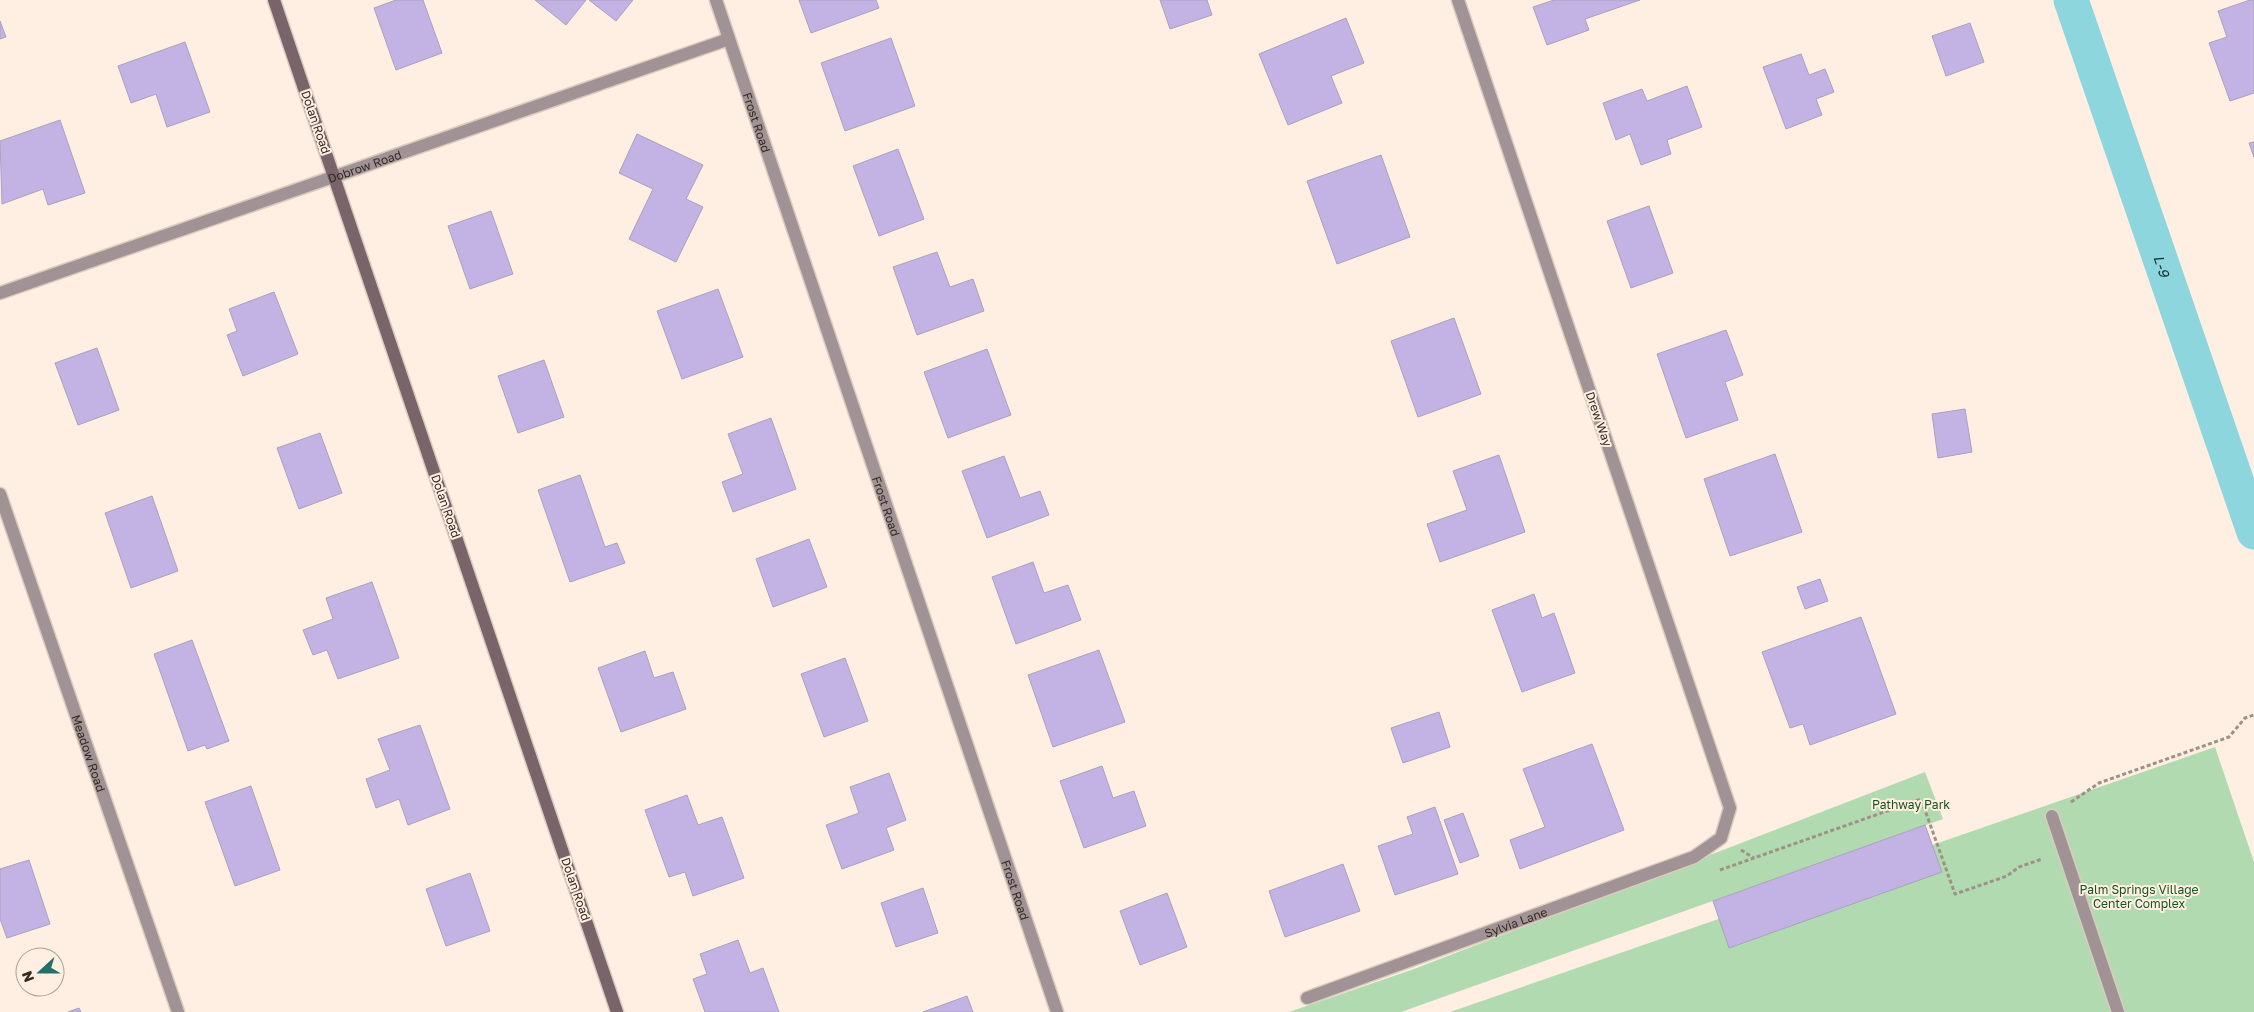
<svg xmlns="http://www.w3.org/2000/svg" width="2254" height="1012" font-family="'Golos Text',sans-serif">
	<style>
		.green { fill: #b1dab0 }
		.lines { fill: none; stroke-linecap: round; stroke-linejoin: round }
		.canal { stroke: #8dd6dd; stroke-width: 35 }
		.building { fill: #c3b3e5; stroke: #a9a1bd }
		.lane-casing { stroke: #daccbf; stroke-width: 15 }
		.street-casing { stroke: #daccbf; stroke-width: 15 }
		.secondary-casing { stroke: #daccbf; stroke-width: 15 }
		.path { stroke: #9e9186; stroke-width: 3; stroke-dasharray: 4 2.5; stroke-linecap: butt }
		.lane { stroke: #a19295; stroke-width: 12 }
		.street { stroke: #a19295; stroke-width: 12 }
		.secondary { stroke: #79646a; stroke-width: 12 }
		.labels { text-anchor: middle; dominant-baseline: central; stroke-width: 4; stroke-linejoin: round; paint-order: stroke }
		.street-label { font-size: 12px; fill: #342a22; stroke: #ffefe2 }
		.park-label { font-size: 12px; fill: #18521d; stroke: #ffefe2 }
		.water-label { font-size: 14px; font-style: italic; fill: #0a2f32; stroke: #ffefe2 }
	</style>
	<rect width="100%" height="100%" fill="#ffefe2"/>
	<g class="green">
		<path d="M2215,747l39,115v150h-804z"/>
		<path d="M1925,772l18,47 -542,193h-112l125,-43z"/>
	</g>
	<g class="lines">
		<path class="canal" id="s1" d="M2071,0l183,532"/>
	</g>
	<g class="building">
		<path d="M396,0h27l19,53 -46,17 -22,-62z"/>
		<path d="M535,0h51l-20,25z"/>
		<path d="M589,0h44l-17,21z"/>
		<path d="M799,0h77l3,8 -68,25z"/>
		<path d="M1160,0h47l5,15 -42,14z"/>
		<path d="M1554,0h86l-55,19 4,11 -42,15 -14,-38z"/>
		<path d="M2250,0h4v93l-24,8 -21,-58 18,-6 -9,-26z"/>
		<path d="M1346,18l18,45 -33,13 11,27 -54,22 -29,-71z"/>
		<path d="M0,21l6,16 -6,2z"/>
		<path d="M1970,23l14,39 -38,14 -14,-40z"/>
		<path d="M891,38l24,68 -70,25 -24,-68z"/>
		<path d="M185,42l25,70 -43,15 -11,-33 -25,9 -13,-37z"/>
		<path d="M1801,54l8,21 16,-6 9,23 -18,7 6,16 -36,14 -23,-62z"/>
		<path d="M1687,86l15,41 -35,13 4,14 -30,11 -11,-31 -14,6 -13,-37 39,-14 5,12z"/>
		<path d="M60,120l25,73 -37,12 -5,-16 -41,15 -2,-63z"/>
		<path d="M637,134l66,31 -17,34 17,8 -27,55 -47,-23 24,-50 -34,-16z"/>
		<path d="M2254,142v15l-5,-14z"/>
		<path d="M898,149l26,70 -45,17 -26,-70z"/>
		<path d="M1381,155l29,82 -73,27 -30,-83z"/>
		<path d="M1649,206l24,67 -42,15 -24,-67z"/>
		<path d="M491,211l22,63 -43,15 -22,-63z"/>
		<path d="M937,252l13,35 23,-8 11,32 -67,24 -24,-68z"/>
		<path d="M718,289l25,68 -61,22 -25,-68z"/>
		<path d="M274,292l24,62 -55,22 -16,-41 10,-4 -8,-22z"/>
		<path d="M1454,318l27,76 -63,23 -27,-76z"/>
		<path d="M1726,330l17,45 -18,7 13,38 -52,18 -29,-84z"/>
		<path d="M97,348l22,62 -41,15 -23,-62z"/>
		<path d="M987,349l24,66 -63,23 -24,-66z"/>
		<path d="M544,360l20,57 -46,16 -20,-57z"/>
		<path d="M1965,409l7,43 -34,6 -6,-44z"/>
		<path d="M771,418l25,71 -63,23 -11,-30 21,-8 -15,-40z"/>
		<path d="M320,433l22,60 -43,16 -22,-61z"/>
		<path d="M1775,454l27,78 -72,24 -26,-77z"/>
		<path d="M1499,455l26,77 -85,30 -13,-38 40,-14 -14,-39z"/>
		<path d="M1004,456l16,42 20,-7 9,24 -62,23 -25,-67z"/>
		<path d="M580,475l25,72 12,-4 8,20 -55,19 -32,-92z"/>
		<path d="M152,496l26,75 -47,17 -26,-75z"/>
		<path d="M809,539l18,48 -54,20 -17,-48z"/>
		<path d="M1033,562l11,31 24,-8 13,35 -65,24 -24,-67z"/>
		<path d="M1820,579l8,22 -23,8 -8,-22z"/>
		<path d="M372,582l27,76 -61,21 -11,-29 -14,5 -10,-25 30,-11 -7,-21z"/>
		<path d="M1534,594l8,24 12,-5 21,60 -53,19 -30,-82z"/>
		<path d="M1861,617l35,97 -86,31 -7,-21 -13,4 -28,-76z"/>
		<path d="M192,640l37,101 -22,8 -2,-4 -17,6 -34,-97z"/>
		<path d="M1099,650l26,72 -72,25 -25,-72z"/>
		<path d="M645,651l9,27 19,-6 13,37 -65,23 -23,-64z"/>
		<path d="M845,658l23,63 -44,16 -23,-63z"/>
		<path d="M1439,712l11,35 -47,16 -12,-35z"/>
		<path d="M420,725l30,84 -42,16 -9,-26 -23,9 -10,-29 24,-9 -12,-31z"/>
		<path d="M1592,744l32,86 -104,39 -10,-29 35,-13 -22,-58z"/>
		<path d="M1102,766l11,32 21,-7 12,35 -62,22 -24,-67z"/>
		<path d="M889,773l17,47 -20,8 8,22 -52,19 -16,-44 33,-12 -9,-26z"/>
		<path d="M251,786l29,84 -45,16 -30,-84z"/>
		<path d="M687,795l11,30 24,-8 22,61 -51,18 -8,-24 -16,5 -24,-67z"/>
		<path d="M1435,807l23,67 -63,21 -17,-49 35,-12 -6,-17z"/>
		<path d="M1463,813l16,43 -19,7 -16,-43z"/>
		<path d="M1925,825l17,47 -213,76 -16,-47z"/>
		<path d="M29,860l21,64 -43,14 -7,-19v-50z"/>
		<path d="M1343,864l17,47 -75,26 -16,-46z"/>
		<path d="M470,873l20,58 -44,15 -20,-57z"/>
		<path d="M923,888l15,45 -42,14 -15,-44z"/>
		<path d="M1167,893l20,54 -47,18 -20,-54z"/>
		<path d="M738,940l12,33 13,-5 16,44h-74l-12,-33 14,-5 -7,-20z"/>
		<path d="M967,996l6,16h-50z"/>
		<path d="M79,1008l2,4h-13z"/>
	</g>
	<g class="lines">
		<g class="lane-casing">
			<path id="lane" d="M2052,816l66,196"/>
		</g>
		<g class="street-casing">
			<g id="street">
				<path id="s2" d="M716,0l341,1012"/>
				<path id="s3" d="M0,293l729,-254"/>
				<path id="s4" d="M0,494l178,518"/>
				<path id="s5" d="M1307,998l387,-141 27,-19 9,-30 -272,-808"/>
			</g>
		</g>
		<g class="secondary-casing">
			<path id="secondary" d="M274,0l343,1012"/>
		</g>
		<g class="path">
			<path d="M2071,802l28,-19 130,-46 16,-19 9,-3"/>
			<path d="M1741,850l13,8"/>
			<path d="M1720,870l201,-71 34,95 52,-18 12,-9 23,-8"/>
		</g>
		<use href="#lane" class="lane"/>
		<use href="#street" class="street"/>
		<use href="#secondary" class="secondary"/>
	</g>
	<g class="labels">
		<g class="street-label">
			<text transform="translate(316 122) rotate(71)">Dolan Road</text>
			<text stroke="none"><textPath href="#s2" startOffset="129">Frost Road</textPath></text>
			<text stroke="none"><textPath href="#s3" startOffset="386">Dobrow Road</textPath></text>
			<text transform="translate(1599 419) rotate(71)">Drew Way</text>
			<text transform="translate(446 506) rotate(71)">Dolan Road</text>
			<text stroke="none"><textPath href="#s2" startOffset="534">Frost Road</textPath></text>
			<text stroke="none"><textPath href="#s4" startOffset="274">Meadow Road</textPath></text>
			<text transform="translate(576 889) rotate(71)">Dolan Road</text>
			<text stroke="none"><textPath href="#s2" startOffset="939">Frost Road</textPath></text>
			<text stroke="none"><textPath href="#s5" startOffset="222">Sylvia Lane</textPath></text>
		</g>
		<g class="park-label">
			<text x="1911" y="804">Pathway Park</text>
			<text x="2139" y="889">Palm Springs Village<tspan x="2139" dy="14">Center Complex</tspan></text>
		</g>
		<g class="water-label">
			<text stroke="none"><textPath href="#s1" startOffset="281">L-9</textPath></text>
		</g>
	</g>
	<g transform="translate(40 972) rotate(249)"><circle r="24" fill="#ffefe2" stroke="#aea095"/>
	<path d="M0-4L9 19L0 12L-9 19Z" fill="#256f6b"/>
	<text y="-8" font-size="14" font-weight="bold" text-anchor="middle" fill="#342a22">N</text>
	</g>
</svg>
